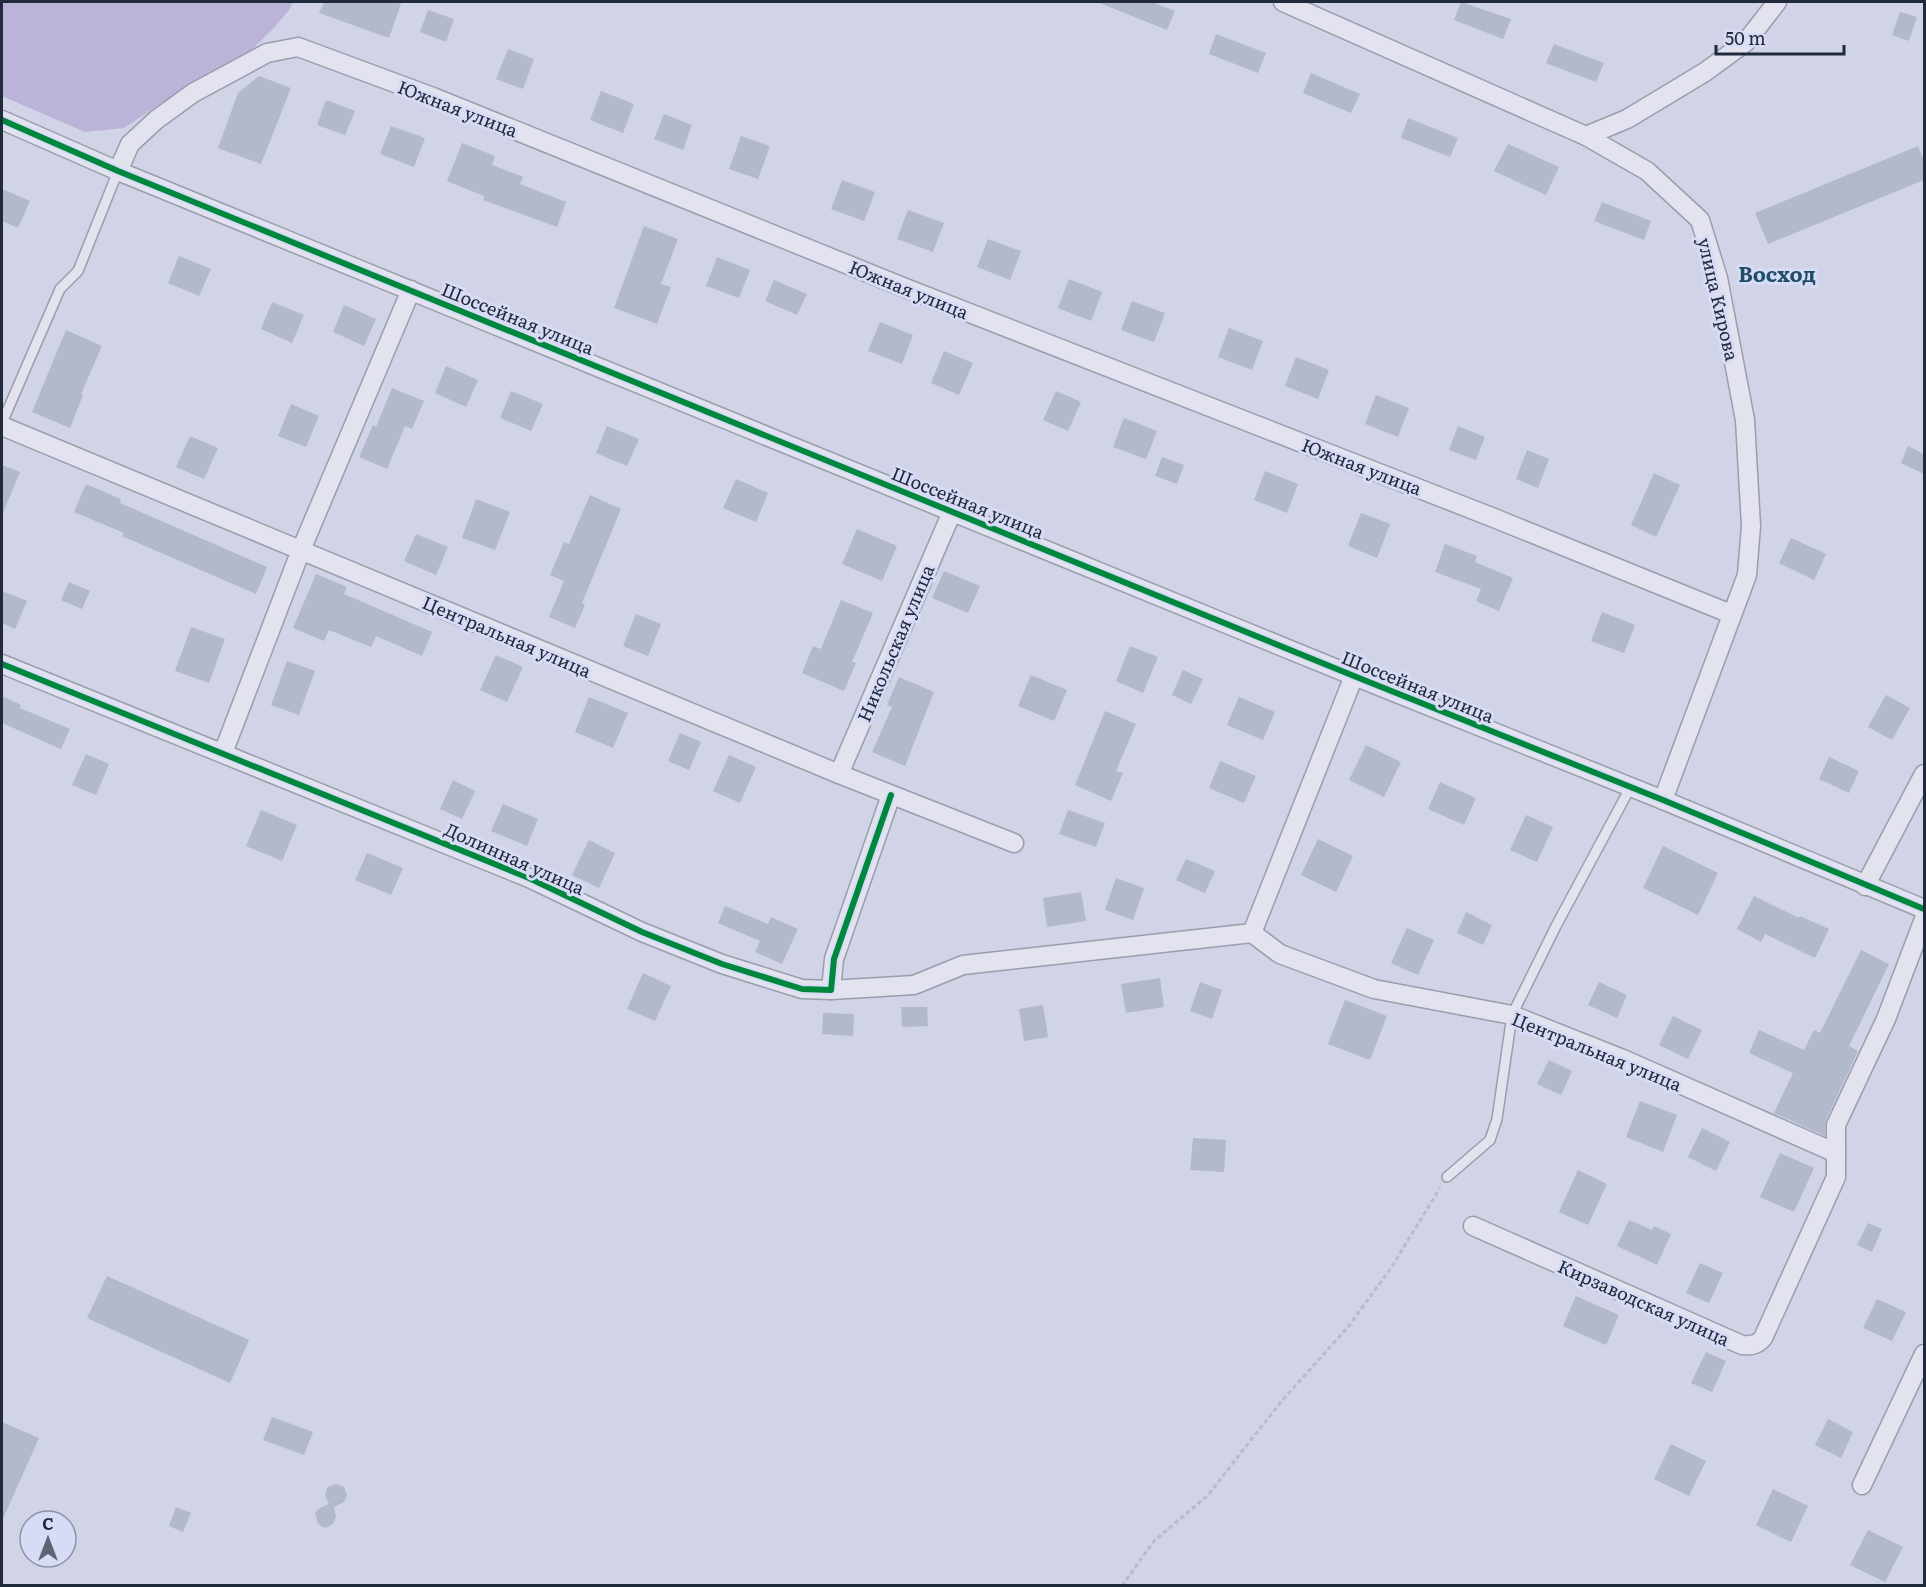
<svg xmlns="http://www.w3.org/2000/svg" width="1926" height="1587" font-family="Literata,serif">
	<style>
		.green { fill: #bbb4d8 }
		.building { fill: #b1b9ca }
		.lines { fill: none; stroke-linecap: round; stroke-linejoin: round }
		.lane-casing { stroke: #999dac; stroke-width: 12 }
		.street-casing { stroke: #999dac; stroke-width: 21 }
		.path { stroke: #b9bcc7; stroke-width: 3; stroke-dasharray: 4.5 3; stroke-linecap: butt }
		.lane { stroke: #e2e3ee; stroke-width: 9 }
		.street { stroke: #e2e3ee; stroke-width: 18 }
		.cycleway-casing { stroke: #d7dbf6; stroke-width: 10 }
		.cycleway { stroke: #00873e; stroke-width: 6 }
		.labels { text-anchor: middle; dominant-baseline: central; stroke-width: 6; stroke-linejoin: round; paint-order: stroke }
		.street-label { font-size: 18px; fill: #202a3b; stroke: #d7dbf6 }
		.quarter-label { font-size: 21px; font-weight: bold; fill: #204d68; stroke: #d7dbf6 }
	</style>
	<rect width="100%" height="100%" fill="#d1d3e6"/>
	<path class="green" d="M2,2h291l-4,8 -16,19 -30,29 -42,19 -77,51 -39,4 -83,-36z"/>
	<g class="building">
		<path d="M324,2h69l8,2 -12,34 -70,-25z"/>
		<path d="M1097,2h55l23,9 -8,19z"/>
		<path d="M1461,2l50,17 -8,20 -49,-19z"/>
		<path d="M428,10l26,9 -8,23 -26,-10z"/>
		<path d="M1900,12l17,5 -8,24 -17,-6z"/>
		<path d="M1216,34l50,19 -8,20 -49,-19z"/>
		<path d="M1554,44l50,19 -8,19 -50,-19z"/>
		<path d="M508,49l26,10 -11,30 -27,-10z"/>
		<path d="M1311,73l49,21 -9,19 -48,-20z"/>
		<path d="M259,76l32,12 -30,76 -43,-16 20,-55z"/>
		<path d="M601,91l33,13 -11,29 -33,-13z"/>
		<path d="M326,100l29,11 -10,24 -28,-10z"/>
		<path d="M664,114l28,11 -9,25 -29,-11z"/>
		<path d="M1408,118l50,20 -8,19 -49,-19z"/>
		<path d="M391,126l34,12 -11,29 -34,-13z"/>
		<path d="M741,136l29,10 -12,33 -29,-10z"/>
		<path d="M462,143l33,13 -3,9 31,12 -3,7 46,18 -9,25 -74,-27 1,-4 -37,-15z"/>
		<path d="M1508,144l51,23 -13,28 -52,-24z"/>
		<path d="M1918,146l6,15v19l-156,64 -13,-31z"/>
		<path d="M842,180l33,12 -11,29 -33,-12z"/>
		<path d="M2,189l28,12 -12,27 -16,-7z"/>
		<path d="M1602,202l49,19 -7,19 -50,-19z"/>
		<path d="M908,210l36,13 -11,29 -36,-13z"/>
		<path d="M644,226l34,13 -17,45 10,3 -14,37 -43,-16z"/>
		<path d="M988,239l33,12 -11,29 -33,-13z"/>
		<path d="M179,256l32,13 -12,27 -31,-13z"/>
		<path d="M717,257l33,13 -11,28 -33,-12z"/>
		<path d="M1069,279l33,13 -11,29 -33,-13z"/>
		<path d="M774,280l33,14 -10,21 -32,-14z"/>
		<path d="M1132,301l33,12 -11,29 -33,-12z"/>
		<path d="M272,302l32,13 -12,28 -31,-14z"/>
		<path d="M344,305l32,14 -12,27 -31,-14z"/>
		<path d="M880,322l33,13 -11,29 -34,-13z"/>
		<path d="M1229,328l34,13 -11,29 -34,-13z"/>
		<path d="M66,330l36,16 -21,48 2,1 -13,33 -38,-16z"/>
		<path d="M944,351l29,12 -14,32 -28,-12z"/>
		<path d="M1296,357l33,13 -11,29 -33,-13z"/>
		<path d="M446,366l32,14 -12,27 -31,-14z"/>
		<path d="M392,388l32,13 -12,28 -7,-3 -18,43 -28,-12 14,-32 3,2z"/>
		<path d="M511,391l32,13 -12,27 -31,-13z"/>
		<path d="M1056,391l25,11 -13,29 -25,-11z"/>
		<path d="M1376,395l33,13 -11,29 -33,-13z"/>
		<path d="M291,404l28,12 -13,31 -28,-11z"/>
		<path d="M1124,418l33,13 -11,28 -33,-12z"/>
		<path d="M607,426l32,13 -12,27 -31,-13z"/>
		<path d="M1458,426l27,11 -9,23 -27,-10z"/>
		<path d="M190,436l28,12 -14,31 -28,-12z"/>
		<path d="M1908,446l16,8v20l-23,-11z"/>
		<path d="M1527,450l22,9 -11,29 -22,-9z"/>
		<path d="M1162,457l22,8 -7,19 -22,-8z"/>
		<path d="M2,465l18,7 -18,43z"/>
		<path d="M1265,471l33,13 -11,29 -33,-13z"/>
		<path d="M1654,473l26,12 -24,52 -25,-12z"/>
		<path d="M736,479l32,14 -12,29 -33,-14z"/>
		<path d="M86,484l35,15 -1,4 147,64 -11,27 -134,-58 2,-3 -50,-21z"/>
		<path d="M590,495l31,14 -39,94 3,2 -10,23 -26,-11 15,-36 -14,-6 14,-33 5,2z"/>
		<path d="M476,499l34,13 -15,38 -33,-12z"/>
		<path d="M1361,513l29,11 -13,34 -29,-12z"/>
		<path d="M857,529l40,17 -15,35 -40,-17z"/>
		<path d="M416,534l32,13 -12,28 -32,-14z"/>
		<path d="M1791,538l35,16 -12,26 -35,-17z"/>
		<path d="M1445,544l32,12 -2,6 38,16 -14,33 -23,-10 5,-12 -46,-17z"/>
		<path d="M944,571l36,15 -12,27 -36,-15z"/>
		<path d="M316,574l31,13 -3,7 88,38 -10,24 -46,-20 -5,11 -42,-17 -5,11 -31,-13z"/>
		<path d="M69,582l21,9 -8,18 -21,-9z"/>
		<path d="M2,591l25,10 -12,28 -13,-6z"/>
		<path d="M841,600l32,13 -21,49 4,1 -12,28 -42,-18 11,-27 8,3z"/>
		<path d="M1602,612l33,13 -11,28 -33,-12z"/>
		<path d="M636,614l25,10 -13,32 -25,-10z"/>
		<path d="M191,627l34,12 -16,44 -34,-12z"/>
		<path d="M1130,646l28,11 -15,36 -27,-12z"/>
		<path d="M496,655l27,12 -16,35 -27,-12z"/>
		<path d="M287,661l28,10 -16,44 -28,-10z"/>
		<path d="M1183,670l20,9 -12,25 -19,-9z"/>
		<path d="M1031,675l36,15 -13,31 -36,-15z"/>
		<path d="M899,677l35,15 -29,74 -33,-14 20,-45 -5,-2z"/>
		<path d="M1886,695l24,13 -18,32 -24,-13z"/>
		<path d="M2,696l19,9 -1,3 50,21 -9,20 -59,-26z"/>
		<path d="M589,697l39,16 -15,35 -38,-16z"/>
		<path d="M1239,697l36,15 -12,28 -36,-15z"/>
		<path d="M1105,711l31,13 -20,47 7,2 -12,28 -36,-16z"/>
		<path d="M680,733l21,9 -12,28 -21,-9z"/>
		<path d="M1366,745l35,17 -17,35 -35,-17z"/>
		<path d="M86,754l23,10 -13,31 -24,-10z"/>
		<path d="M729,755l27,12 -16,36 -27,-12z"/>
		<path d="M1829,757l30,14 -10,22 -30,-14z"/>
		<path d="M1220,761l36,15 -12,27 -35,-15z"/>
		<path d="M453,780l22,11 -13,28 -22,-10z"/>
		<path d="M1440,782l36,16 -12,27 -36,-16z"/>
		<path d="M503,804l35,15 -11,27 -36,-15z"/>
		<path d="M261,810l36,15 -15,36 -36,-15z"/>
		<path d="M1068,810l37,13 -9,24 -37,-13z"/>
		<path d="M1526,815l27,12 -16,35 -27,-12z"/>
		<path d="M1318,839l35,17 -17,36 -35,-17z"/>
		<path d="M589,840l26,13 -16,35 -27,-13z"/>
		<path d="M1663,846l55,27 -20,42 -55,-27z"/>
		<path d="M367,853l36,15 -12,27 -36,-15z"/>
		<path d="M1186,859l29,12 -10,22 -29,-13z"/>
		<path d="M1116,878l28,10 -11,32 -28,-10z"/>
		<path d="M1081,892l5,29 -39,6 -4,-29z"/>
		<path d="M1754,896l45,22 1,-2 29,13 -14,29 -50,-24 -4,8 -24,-13z"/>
		<path d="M725,906l43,18 3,-7 27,12 -16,35 -27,-12 5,-11 -42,-18z"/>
		<path d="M1466,912l26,13 -9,20 -26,-12z"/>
		<path d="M1407,928l27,12 -16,35 -27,-12z"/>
		<path d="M1861,950l28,14 -40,82 9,5 -32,69 -1,16 -51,-23 19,-40 -44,-20 10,-23 45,20 10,-20 6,3z"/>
		<path d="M643,973l28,13 -16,35 -28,-12z"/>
		<path d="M1160,978l4,29 -38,6 -5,-29z"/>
		<path d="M1200,982l22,8 -10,29 -22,-8z"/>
		<path d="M1599,982l28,13 -10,23 -29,-13z"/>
		<path d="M1345,1000l42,16 -17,44 -42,-16z"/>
		<path d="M1043,1005l5,32 -24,4 -5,-32z"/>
		<path d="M901,1007h26l1,19 -26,1z"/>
		<path d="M823,1013l31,1 -1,22 -31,-2z"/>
		<path d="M1673,1016l29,14 -14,29 -29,-14z"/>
		<path d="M1549,1060l23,11 -11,24 -24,-11z"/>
		<path d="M1640,1101l37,14 -14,37 -37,-15z"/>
		<path d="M1702,1128l28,14 -14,29 -28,-14z"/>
		<path d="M1193,1138l33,2 -2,32 -34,-2z"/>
		<path d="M1780,1153l34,15 -20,44 -34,-15z"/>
		<path d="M1578,1170l29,14 -19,41 -29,-13z"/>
		<path d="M1629,1220l23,10 2,-4 17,8 -14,31 -40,-19z"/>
		<path d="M1868,1223l14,6 -10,23 -15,-7z"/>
		<path d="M1700,1263l23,10 -14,30 -23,-10z"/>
		<path d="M107,1276l142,64 -19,43 -143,-65z"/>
		<path d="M1576,1296l43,19 -13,30 -43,-19z"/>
		<path d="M1877,1299l29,13 -14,29 -29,-13z"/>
		<path d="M1706,1352l20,9 -14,31 -21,-9z"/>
		<path d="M272,1417l41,15 -9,23 -41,-15z"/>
		<path d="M1828,1419l25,13 -12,26 -26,-13z"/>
		<path d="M2,1422l37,16 -37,83z"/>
		<path d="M1671,1444l35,17 -17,35 -35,-17z"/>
		<path d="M336,1484l8,3 3,8 -3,7 -10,5 2,10 -3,7 -8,4 -7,-4 -3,-11 3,-4 11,-5 -4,-9 1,-4 2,-4z"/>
		<path d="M1773,1489l35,17 -17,36 -35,-17z"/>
		<path d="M176,1507l15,6 -8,19 -14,-6z"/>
		<path d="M1868,1530l35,17 -18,35 -35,-17z"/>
	</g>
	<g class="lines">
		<g class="lane-casing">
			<g id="lane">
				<path d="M2,423l58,-134 18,-18 40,-100"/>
				<path d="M1447,1177l43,-37 7,-21 15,-104 44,-89 74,-138"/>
			</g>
		</g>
		<g class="street-casing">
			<g id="street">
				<path d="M1283,2l303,134 61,35 53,49 18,58 27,142 6,106 -4,49 -84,225"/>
				<path d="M2,120l116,51 1236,505 309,124 261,109"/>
				<path d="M1586,136l41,-17 78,-47 41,-30 31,-40"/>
				<path d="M118,171l12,-27 26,-24 37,-27 74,-40 31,-6 135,50 470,190 591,231 237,96"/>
				<path d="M2,426l837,348 175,69"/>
				<path d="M2,664l527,214 113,54 80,32 80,25 29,1 3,-31 57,-164"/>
				<path d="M223,753l78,-203 110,-260"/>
				<path d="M839,774l113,-262"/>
				<path d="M1865,886l59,-112"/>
				<path d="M1252,933l28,21 94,35 138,26 111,44 213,94"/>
				<path d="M831,990l83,-5 49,-20 289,-32 102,-257"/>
				<path d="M1473,1226l269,119c9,1 15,0 21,-7l73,-161v-52l50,-106 38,-100"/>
				<path d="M1862,1485l62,-131"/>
			</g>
		</g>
		<path class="path" d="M1122,1586l31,-44 55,-47 72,-92 68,-76 43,-59 49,-80"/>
		<use href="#lane" class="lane"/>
		<use href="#street" class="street"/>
		<g class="cycleway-casing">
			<g id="cycleway">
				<path d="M2,120l116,51 1236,505 309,124 261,109"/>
				<path d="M2,664l527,214 113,54 80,32 80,25 29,1 3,-31 57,-164"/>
			</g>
		</g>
		<use href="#cycleway" class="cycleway"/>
	</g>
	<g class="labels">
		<g class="street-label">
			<text transform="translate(458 108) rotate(21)">Южная улица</text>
			<text transform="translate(909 289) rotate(22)">Южная улица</text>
			<text transform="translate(1719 299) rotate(77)">улица Кирова</text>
			<text transform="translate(518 318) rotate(22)">Шоссейная улица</text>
			<text transform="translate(1362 466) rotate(21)">Южная улица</text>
			<text transform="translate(968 502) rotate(22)">Шоссейная улица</text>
			<text transform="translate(507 636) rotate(23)">Центральная улица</text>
			<text transform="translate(895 643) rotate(-67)">Никольская улица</text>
			<text transform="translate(1418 686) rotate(22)">Шоссейная улица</text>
			<text transform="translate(515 858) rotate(24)">Долинная улица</text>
			<text transform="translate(1597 1051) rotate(22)">Центральная улица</text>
			<text transform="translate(1644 1302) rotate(24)">Кирзаводская улица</text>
		</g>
		<g class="quarter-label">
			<text x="1777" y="272">Восход</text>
		</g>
	</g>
	<rect width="1926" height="1587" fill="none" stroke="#202a3b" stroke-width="6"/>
	<g transform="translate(48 1539)"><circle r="28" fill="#d7dbf6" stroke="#8e94ab" stroke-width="1.5"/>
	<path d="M0-4.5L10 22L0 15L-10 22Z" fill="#5e6577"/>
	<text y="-9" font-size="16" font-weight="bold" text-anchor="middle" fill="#202a3b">С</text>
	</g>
	<path d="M1716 45v9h128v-9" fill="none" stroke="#202a3b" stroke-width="3"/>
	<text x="1725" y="45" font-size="18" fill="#202a3b" stroke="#d7dbf6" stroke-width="4.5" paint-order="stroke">50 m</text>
</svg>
